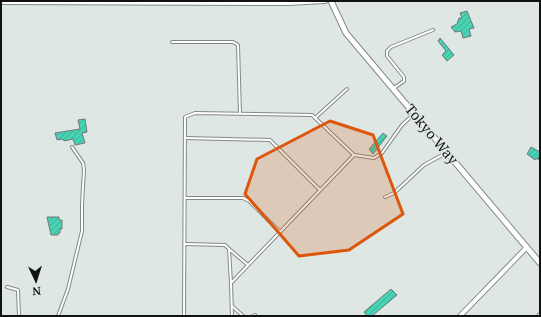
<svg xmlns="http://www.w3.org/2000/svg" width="541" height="317" font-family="'Noto Serif',serif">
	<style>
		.building { fill: url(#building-hatch); stroke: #717976 }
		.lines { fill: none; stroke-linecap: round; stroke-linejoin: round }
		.service-casing { stroke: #828a88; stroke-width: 4 }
		.minor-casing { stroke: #828a88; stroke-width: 6 }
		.tertiary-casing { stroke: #828a88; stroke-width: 7 }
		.service { stroke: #fff; stroke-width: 2 }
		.minor { stroke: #fff; stroke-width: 4 }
		.tertiary { stroke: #fff; stroke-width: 5 }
		.marked { fill: #dd560c; fill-opacity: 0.2; stroke: #dd560c; stroke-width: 3; stroke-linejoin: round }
		.labels { text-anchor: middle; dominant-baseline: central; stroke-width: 3; stroke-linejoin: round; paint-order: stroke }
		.street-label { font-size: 14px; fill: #101312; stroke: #dee7e4 }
	</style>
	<defs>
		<pattern id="building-hatch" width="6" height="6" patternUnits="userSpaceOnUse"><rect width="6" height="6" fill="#46d2b3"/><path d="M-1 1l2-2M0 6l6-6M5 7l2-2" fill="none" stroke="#3cb399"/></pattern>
	</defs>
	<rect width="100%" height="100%" fill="#dee7e4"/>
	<g class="building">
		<path d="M467,11l7,17 -5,1 2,7 -8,2 -2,-7 -6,1 -4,-5 6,-3 2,-6h3l-2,-5z"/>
		<path d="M440,38l14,17 -7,6 -5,-6 4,-4 -8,-10z"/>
		<path d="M85,119l2,13 -5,1 3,10 -10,2 -2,-6 -9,2 -1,-2 -6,1 -2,-7 25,-4 -2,-9z"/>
		<path d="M383,133l4,3 -14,18 -4,-5z"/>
		<path d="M531,147l9,5 -2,8 -2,-2 -1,2 -8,-6z"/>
		<path d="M47,217h12v3h3v9h-2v4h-2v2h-7z"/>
		<path d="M391,289l6,6 -25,21h-5l-3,-4z"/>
	</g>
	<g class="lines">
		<g class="service-casing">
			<g id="service">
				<path d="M172,42h61l5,3 2,69"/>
				<path d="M394,88l10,-7v-4l-17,-21v-5l4,-4 42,-17"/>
				<path d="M315,118l32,-29"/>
				<path d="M185,138l85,2 50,50"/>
				<path d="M354,155l20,3 8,-5 20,-28 12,-11"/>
				<path d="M385,197l9,-4 30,-28 22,-12"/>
				<path d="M185,198h58l6,3 31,31"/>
				<path d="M185,244l40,1 4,4 2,34"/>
				<path d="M229,249l19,16"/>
				<path d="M7,287l11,3 1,26"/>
				<path d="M232,306l11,10"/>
				<path d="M58,316l10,-27 14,-58v-27l2,-34 -1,-7 -11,-16"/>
				<path d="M184,316l1,-199 10,-4 117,2 42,40 -123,128 1,33"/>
				<path d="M253,316l2,-1"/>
			</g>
		</g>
		<g class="minor-casing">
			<g id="minor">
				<path d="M1,2l287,1 37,-2"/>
				<path d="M460,316l67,-69"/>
				<path d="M539,316l1,-1"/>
			</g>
		</g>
		<g class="tertiary-casing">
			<path id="tertiary" d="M331,1l15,32 194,230"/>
		</g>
		<use href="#service" class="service"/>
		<use href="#minor" class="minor"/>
		<use href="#tertiary" class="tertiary"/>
	</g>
	<path class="marked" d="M330,121l43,14 30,79 -54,36 -50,6 -54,-62 12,-35z"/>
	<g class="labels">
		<g class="street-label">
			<text transform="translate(432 134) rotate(50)">Tokyo Way</text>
		</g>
	</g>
	<rect width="541" height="317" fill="none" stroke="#101312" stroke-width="4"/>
	<g transform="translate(36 281) rotate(176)" stroke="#dee7e4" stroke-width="3" paint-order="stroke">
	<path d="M0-3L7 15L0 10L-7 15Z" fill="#101312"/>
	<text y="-6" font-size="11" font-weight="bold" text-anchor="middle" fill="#101312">N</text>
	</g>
</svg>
